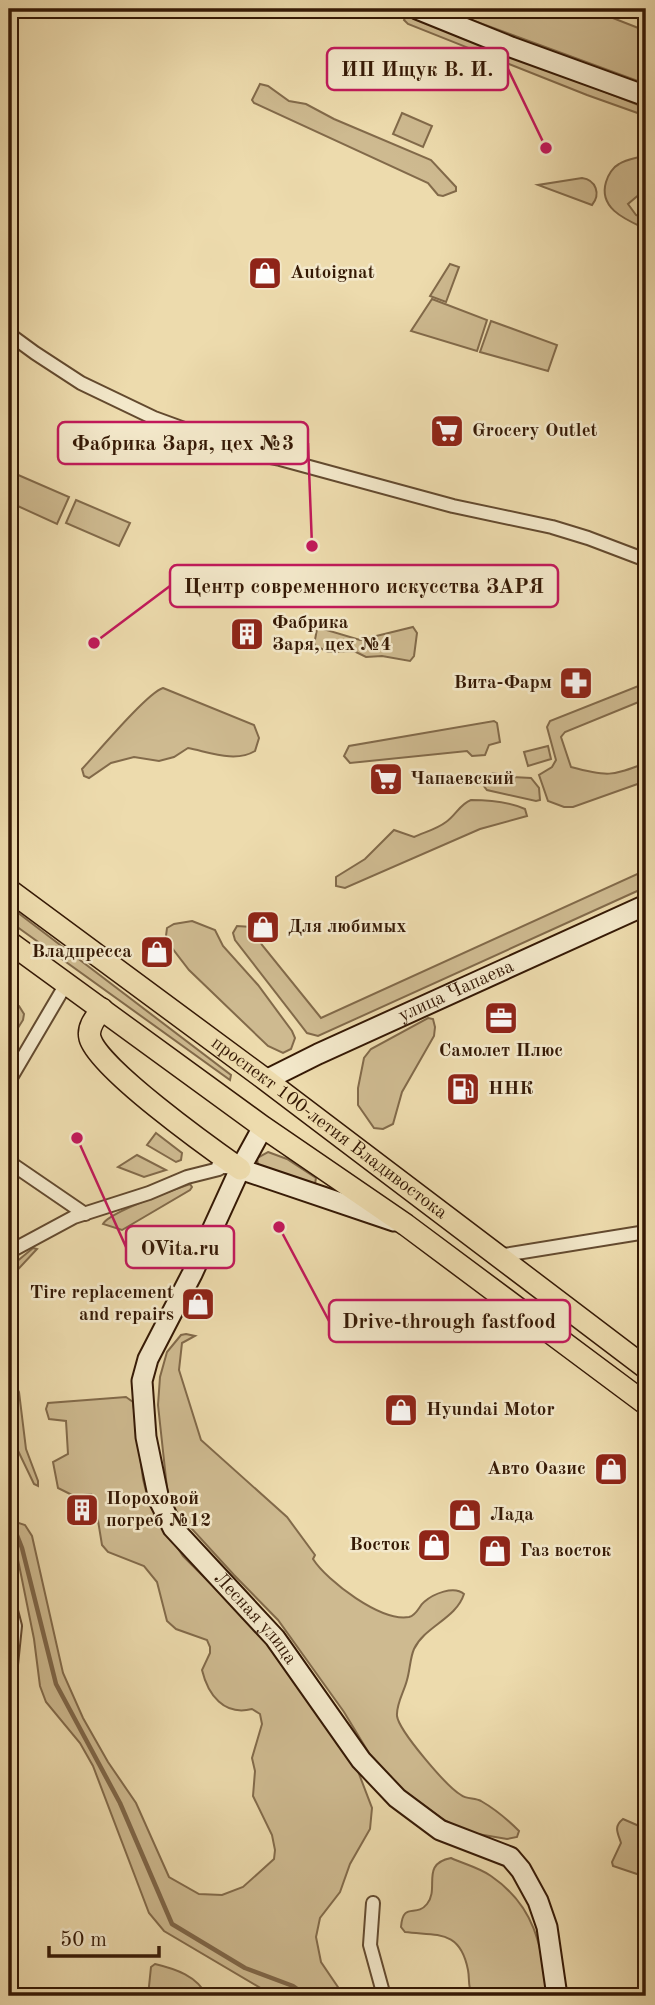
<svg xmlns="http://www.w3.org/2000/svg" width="655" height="2005" font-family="'Old Standard TT',serif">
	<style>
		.green { fill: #ceba90; stroke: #826a4a; stroke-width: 2 }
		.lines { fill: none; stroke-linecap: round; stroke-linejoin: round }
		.stream { stroke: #7e6648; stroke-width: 4.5 }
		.minor-casing { stroke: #634a2f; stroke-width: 16 }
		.secondary-casing { stroke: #351905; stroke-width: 23 }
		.trunk-casing { stroke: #351905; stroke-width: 24 }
		.minor { stroke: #f3e8ca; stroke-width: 12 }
		.secondary { stroke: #f3e8ca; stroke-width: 19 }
		.trunk { stroke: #eddbad; stroke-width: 21 }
		.labels { text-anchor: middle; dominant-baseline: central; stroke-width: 5; stroke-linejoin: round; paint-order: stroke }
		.poi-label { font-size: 19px; font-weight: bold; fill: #351905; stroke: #f3e8ca; text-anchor: start }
		.street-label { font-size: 19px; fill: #351905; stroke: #f3e8ca }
		.leader { fill: none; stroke: #c2185b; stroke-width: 2.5 }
		.callout-dot { fill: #c2185b; stroke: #f3e8ca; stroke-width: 2.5 }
		.callout { fill: #f3e8ca; stroke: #c2185b; stroke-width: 2.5 }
		.callout-label { font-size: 21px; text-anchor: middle; font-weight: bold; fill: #351905 }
	</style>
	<rect width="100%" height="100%" fill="#eddbad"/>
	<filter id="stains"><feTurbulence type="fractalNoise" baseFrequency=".00286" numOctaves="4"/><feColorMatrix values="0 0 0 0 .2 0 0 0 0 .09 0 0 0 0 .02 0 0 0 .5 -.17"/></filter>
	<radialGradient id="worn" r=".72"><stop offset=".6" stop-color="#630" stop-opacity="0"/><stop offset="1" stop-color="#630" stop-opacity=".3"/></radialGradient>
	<g class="green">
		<path d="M442,9h148l56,22v53z"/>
		<path d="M410,15l236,93v8l-59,-21 -179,-71 -4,-4 2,-4z"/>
		<path d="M260,84l8,2 21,15 17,3 28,15 97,41 25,27v4l-13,5 -5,-1 -10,-12 -174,-80 -2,-3z"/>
		<path d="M402,113l30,13 -9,21 -30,-13z"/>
		<path d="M646,155v22l-5,16 -13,11 8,11 10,4v10c-19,-9 -48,-20 -40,-47 2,-7 7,-15 13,-18 8,-5 19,-6 27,-9z"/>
		<path d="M582,178c14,2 19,16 10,27l-54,-20z"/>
		<path d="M450,264l9,3 -13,35 -16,-6z"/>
		<path d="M432,299l55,21 -10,31 -66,-20z"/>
		<path d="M491,321l66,24 -9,26 -68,-19z"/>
		<path d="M9,471l60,26 -12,27 -48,-22z"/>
		<path d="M76,500l54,23 -11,23 -53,-23z"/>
		<path d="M413,627l4,6 -3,23 -4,5 -28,-5 -16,1 -12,-6 -26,1 -14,-7 3,-16 3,-1 40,12z"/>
		<path d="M646,683v16l-81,33 -4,5 10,30c37,10 40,9 75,-4v18l-73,26h-9l-16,-6 -9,-26 13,-8 4,-7 -9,-33 3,-6z"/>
		<path d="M163,688l91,37 5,13 -4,13c-20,12 -46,1 -67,-3l-14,9 -15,4 -25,-4 -23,6 -22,15 -5,-2 -2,-7c15,-16 65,-76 81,-81z"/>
		<path d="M494,721l3,2 3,19 -11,3 -4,10 -13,1 -5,-5 -117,12 -6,-7 5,-10z"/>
		<path d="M548,746l3,13 -23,7 -4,-14z"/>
		<path d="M493,773l19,4 19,1 8,10 1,12 -4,1 -49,-11 -4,-5 2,-7z"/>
		<path d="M471,800c18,0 38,2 54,9l2,7 -47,13 -135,59 -9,-2v-9l29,-18 29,-29 20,7c11,-5 23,-8 32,-15 10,-7 14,-18 25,-22z"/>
		<path d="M646,870v17l-328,149 -11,-3 -72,-93 -2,-7 4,-7 15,1 10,18 59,73z"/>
		<path d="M9,906l222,169 -1,5 -221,-159z"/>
		<path d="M192,921l23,9 8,16 35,39 34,46 3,7 -4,11 -8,4 -15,-7 -79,-76 -20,-26 -3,-8 1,-8 7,-4z"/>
		<path d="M9,1001l10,5 5,8 -1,6 -14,22z"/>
		<path d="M428,1018l5,1 2,8 -1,9 -32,56 -9,32 -10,5 -9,-1 -16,-23v-17l6,-30 7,-9z"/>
		<path d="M156,1133l26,20 -1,7 -5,2 -29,-17z"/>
		<path d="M268,1152l19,7 29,19 -1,6 -57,-19 -1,-7z"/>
		<path d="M137,1155l29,15 -22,7 -26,-10z"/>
		<path d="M190,1184l2,3 -2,3 -68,40 -19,-6c6,-12 70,-34 87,-40z"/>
		<path d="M33,1248l4,1 -28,30v-11z"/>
		<path d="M186,1334l9,2 -13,7 -3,27 22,70 86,77 28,38 -2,4c14,22 68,63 96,58 8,-2 10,-11 15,-15 9,-8 30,-17 40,-8 -8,25 -39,32 -50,55 -4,9 -4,21 -7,31 -3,12 -11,24 -10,36 2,15 50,71 64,79 5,4 14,3 20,6 14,8 27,19 38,30l-2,6 -10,2 -41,-7 -25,-14 -38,-28 -28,-27 -31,-51 -66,-92 -44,-45 -62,-68 -5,-19 -9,-83 2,-28 7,-25 14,-17z"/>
		<path d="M9,1373l10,19 7,57 12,32v5l-4,-2 -25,-52z"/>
		<path d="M126,1397l7,5 10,77 6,24 34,53 75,75 12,17 86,118 16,42 -2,21 -20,35 -10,28 -20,26 -4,19 5,25 23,34h-70l-110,-65 -15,-18 -56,-147 -13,-23 -34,-41 -6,-16 -6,-47 -20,-99v-13l5,-4 6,2 7,11 31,137 20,45 25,44 28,41 33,74 30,17 23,1 21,-8 31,-28 1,-9 -3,-15 -19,-39 2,-25 -3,-13 10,-34 -2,-10 -8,-5c-28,7 -44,-14 -50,-39l8,-17v-6l-3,-7 -31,-11 -9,-8 -10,-39 -13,-16 -36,-14 -6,-7 -8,-49 -3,-2 -17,2 -16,-8 -5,-26 15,-8 -2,-33 -17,-2 -3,-10 2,-6z"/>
		<path d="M623,1819l23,10v48l-33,-11 -1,-4 9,-19c-3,-10 -8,-16 2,-24z"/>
		<path d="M451,1858c13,6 29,10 40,18 45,31 50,70 57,120h-74c-7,-8 -4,-16 -6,-26 -8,-41 -31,-34 -63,-38l-4,-5c2,-26 15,-9 26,-23 13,-16 -7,-40 24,-46z"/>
		<path d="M155,1964c21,5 42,12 52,32h-59l3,-29z"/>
	</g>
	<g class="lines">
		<path class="stream" d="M9,1515l13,33 34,136 64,119 52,121 73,44 48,18 14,10"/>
		<g class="minor-casing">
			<g id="minor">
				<path d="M9,334l26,19 46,30 73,35 96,35 30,6 173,47 99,21 36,11 58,22"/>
				<path d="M9,1081l57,-97"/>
				<path d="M9,1162l76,52"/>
				<path d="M9,1252l65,-35 75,-24 38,-16 32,-8 -1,-3 15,2"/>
				<path d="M498,1256l148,-24"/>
				<path d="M9,1603l6,23 -6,58"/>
				<path d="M373,1903l-3,42 14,51"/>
			</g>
		</g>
		<g class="secondary-casing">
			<g id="secondary">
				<path d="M417,9l94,38 135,49"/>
				<path id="s1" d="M266,1080l52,-26 328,-149"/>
				<path id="s2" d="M263,1127l-23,42 -48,105 -44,85 -6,22 4,56 13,63 14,28 102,110 86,122 36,38 43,32 70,27 11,13 17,31 9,26 10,69"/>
				<path d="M240,1169l154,52"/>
			</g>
		</g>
		<g class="trunk-casing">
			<g id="trunk">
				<path id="s3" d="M9,890l257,190 380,288"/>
				<path d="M9,942l254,185 143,98 240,179"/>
				<path d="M102,1009c-6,8 -15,18 -12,29 8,30 120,110 150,131"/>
			</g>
		</g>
		<use href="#minor" class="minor"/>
		<use href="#secondary" class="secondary"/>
		<use href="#trunk" class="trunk"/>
	</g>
	<defs>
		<g id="shop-square" transform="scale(1.75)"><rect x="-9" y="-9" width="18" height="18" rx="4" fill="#8f2418" stroke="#f3e8ca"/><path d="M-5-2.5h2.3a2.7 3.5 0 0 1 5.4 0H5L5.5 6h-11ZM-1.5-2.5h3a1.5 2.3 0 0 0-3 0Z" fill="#fff"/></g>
		<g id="supermarket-square" transform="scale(1.75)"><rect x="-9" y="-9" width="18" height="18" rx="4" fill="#8f2418" stroke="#f3e8ca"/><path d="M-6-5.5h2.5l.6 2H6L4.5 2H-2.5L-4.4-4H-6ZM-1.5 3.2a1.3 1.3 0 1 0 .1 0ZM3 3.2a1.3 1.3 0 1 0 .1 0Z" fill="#fff"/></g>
		<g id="building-square" transform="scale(1.75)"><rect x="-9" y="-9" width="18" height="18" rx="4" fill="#8f2418" stroke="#f3e8ca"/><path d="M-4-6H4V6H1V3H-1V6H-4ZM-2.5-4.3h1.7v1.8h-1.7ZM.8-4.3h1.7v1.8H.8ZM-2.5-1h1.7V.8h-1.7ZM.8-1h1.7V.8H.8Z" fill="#fff"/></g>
		<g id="pharmacy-square" transform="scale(1.75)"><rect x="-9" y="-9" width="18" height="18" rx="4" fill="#8f2418" stroke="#f3e8ca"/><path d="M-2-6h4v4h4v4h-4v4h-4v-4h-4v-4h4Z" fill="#fff"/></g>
		<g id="office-square" transform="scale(1.75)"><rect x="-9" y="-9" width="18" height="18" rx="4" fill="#8f2418" stroke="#f3e8ca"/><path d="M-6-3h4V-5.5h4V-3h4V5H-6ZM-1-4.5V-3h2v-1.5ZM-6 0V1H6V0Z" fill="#fff"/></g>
		<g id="fuel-square" transform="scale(1.75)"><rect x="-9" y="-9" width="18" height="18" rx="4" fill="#8f2418" stroke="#f3e8ca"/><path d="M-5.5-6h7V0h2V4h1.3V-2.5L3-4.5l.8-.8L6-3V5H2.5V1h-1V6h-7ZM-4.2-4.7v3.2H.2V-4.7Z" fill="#fff"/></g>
	</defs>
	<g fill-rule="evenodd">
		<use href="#shop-square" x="265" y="273"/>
		<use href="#supermarket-square" x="447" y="431"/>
		<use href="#building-square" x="247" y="634"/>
		<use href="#pharmacy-square" x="576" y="683"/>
		<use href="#supermarket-square" x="386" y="779"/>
		<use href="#shop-square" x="263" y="927"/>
		<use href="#shop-square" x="157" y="952"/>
		<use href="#office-square" x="501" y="1018"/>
		<use href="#fuel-square" x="463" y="1089"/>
		<use href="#shop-square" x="198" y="1304"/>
		<use href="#shop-square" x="401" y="1410"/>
		<use href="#shop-square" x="611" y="1469"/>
		<use href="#building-square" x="82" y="1510"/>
		<use href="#shop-square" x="465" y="1515"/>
		<use href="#shop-square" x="434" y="1545"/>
		<use href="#shop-square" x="495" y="1551"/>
	</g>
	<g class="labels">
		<g class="poi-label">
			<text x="290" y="273">Autoignat</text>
			<text x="472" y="431">Grocery Outlet</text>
			<text x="272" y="623">Фабрика<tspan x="272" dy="22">Заря, цех №4</tspan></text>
			<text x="552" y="683" text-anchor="end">Вита-Фарм</text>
			<text x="410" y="779">Чапаевский</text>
			<text x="288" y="927">Для любимых</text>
			<text x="132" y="952" text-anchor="end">Владпресса</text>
			<text x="501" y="1051" text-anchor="middle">Самолет Плюс</text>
			<text x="488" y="1089">ННК</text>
			<text x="174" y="1293" text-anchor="end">Tire replacement<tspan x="174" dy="22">and repairs</tspan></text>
			<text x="426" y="1410">Hyundai Motor</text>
			<text x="586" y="1469" text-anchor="end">Авто Оазис</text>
			<text x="106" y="1499">Пороховой<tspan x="106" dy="22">погреб №12</tspan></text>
			<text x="490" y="1515">Лада</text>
			<text x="410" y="1545" text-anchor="end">Восток</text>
			<text x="520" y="1551">Газ восток</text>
		</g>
		<g class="street-label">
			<text stroke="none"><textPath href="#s1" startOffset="210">улица Чапаева</textPath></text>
			<text stroke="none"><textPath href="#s3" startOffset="399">проспект 100-летия Владивостока</textPath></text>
			<text stroke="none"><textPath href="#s2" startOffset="556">Лесная улица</textPath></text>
		</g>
	</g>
	<path class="leader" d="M546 148L508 69M312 546L308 443M94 643L170 586M77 1138L126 1247M279 1227L329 1321"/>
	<g class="callout-dot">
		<circle cx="546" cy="148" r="7"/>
		<circle cx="312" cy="546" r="7"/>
		<circle cx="94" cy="643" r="7"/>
		<circle cx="77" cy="1138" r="7"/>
		<circle cx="279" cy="1227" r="7"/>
	</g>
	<g class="callout">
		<rect x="327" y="48" width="181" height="42" rx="7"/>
		<rect x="58" y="422" width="250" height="42" rx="7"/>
		<rect x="170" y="565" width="388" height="42" rx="7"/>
		<rect x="126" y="1226" width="108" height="42" rx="7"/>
		<rect x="329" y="1300" width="241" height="42" rx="7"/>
	</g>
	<g class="callout-label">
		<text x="417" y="76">ИП Ищук В. И.</text>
		<text x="183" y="450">Фабрика Заря, цех №3</text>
		<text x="364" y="593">Центр современного искусства ЗАРЯ</text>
		<text x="180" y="1255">OVita.ru</text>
		<text x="449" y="1328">Drive-through fastfood</text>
	</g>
	<rect width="655" height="2005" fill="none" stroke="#eddbad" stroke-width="35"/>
	<rect x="10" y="10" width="634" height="1984" fill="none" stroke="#351905" stroke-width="3.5"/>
	<rect x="18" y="18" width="620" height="1970" fill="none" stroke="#351905" stroke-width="2"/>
	<path d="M49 1946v10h110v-10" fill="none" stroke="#351905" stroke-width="3.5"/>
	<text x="60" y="1946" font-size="21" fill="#351905" stroke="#f3e8ca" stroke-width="5" paint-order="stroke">50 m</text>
	<rect width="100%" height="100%" filter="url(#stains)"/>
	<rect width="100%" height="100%" fill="url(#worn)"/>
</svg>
